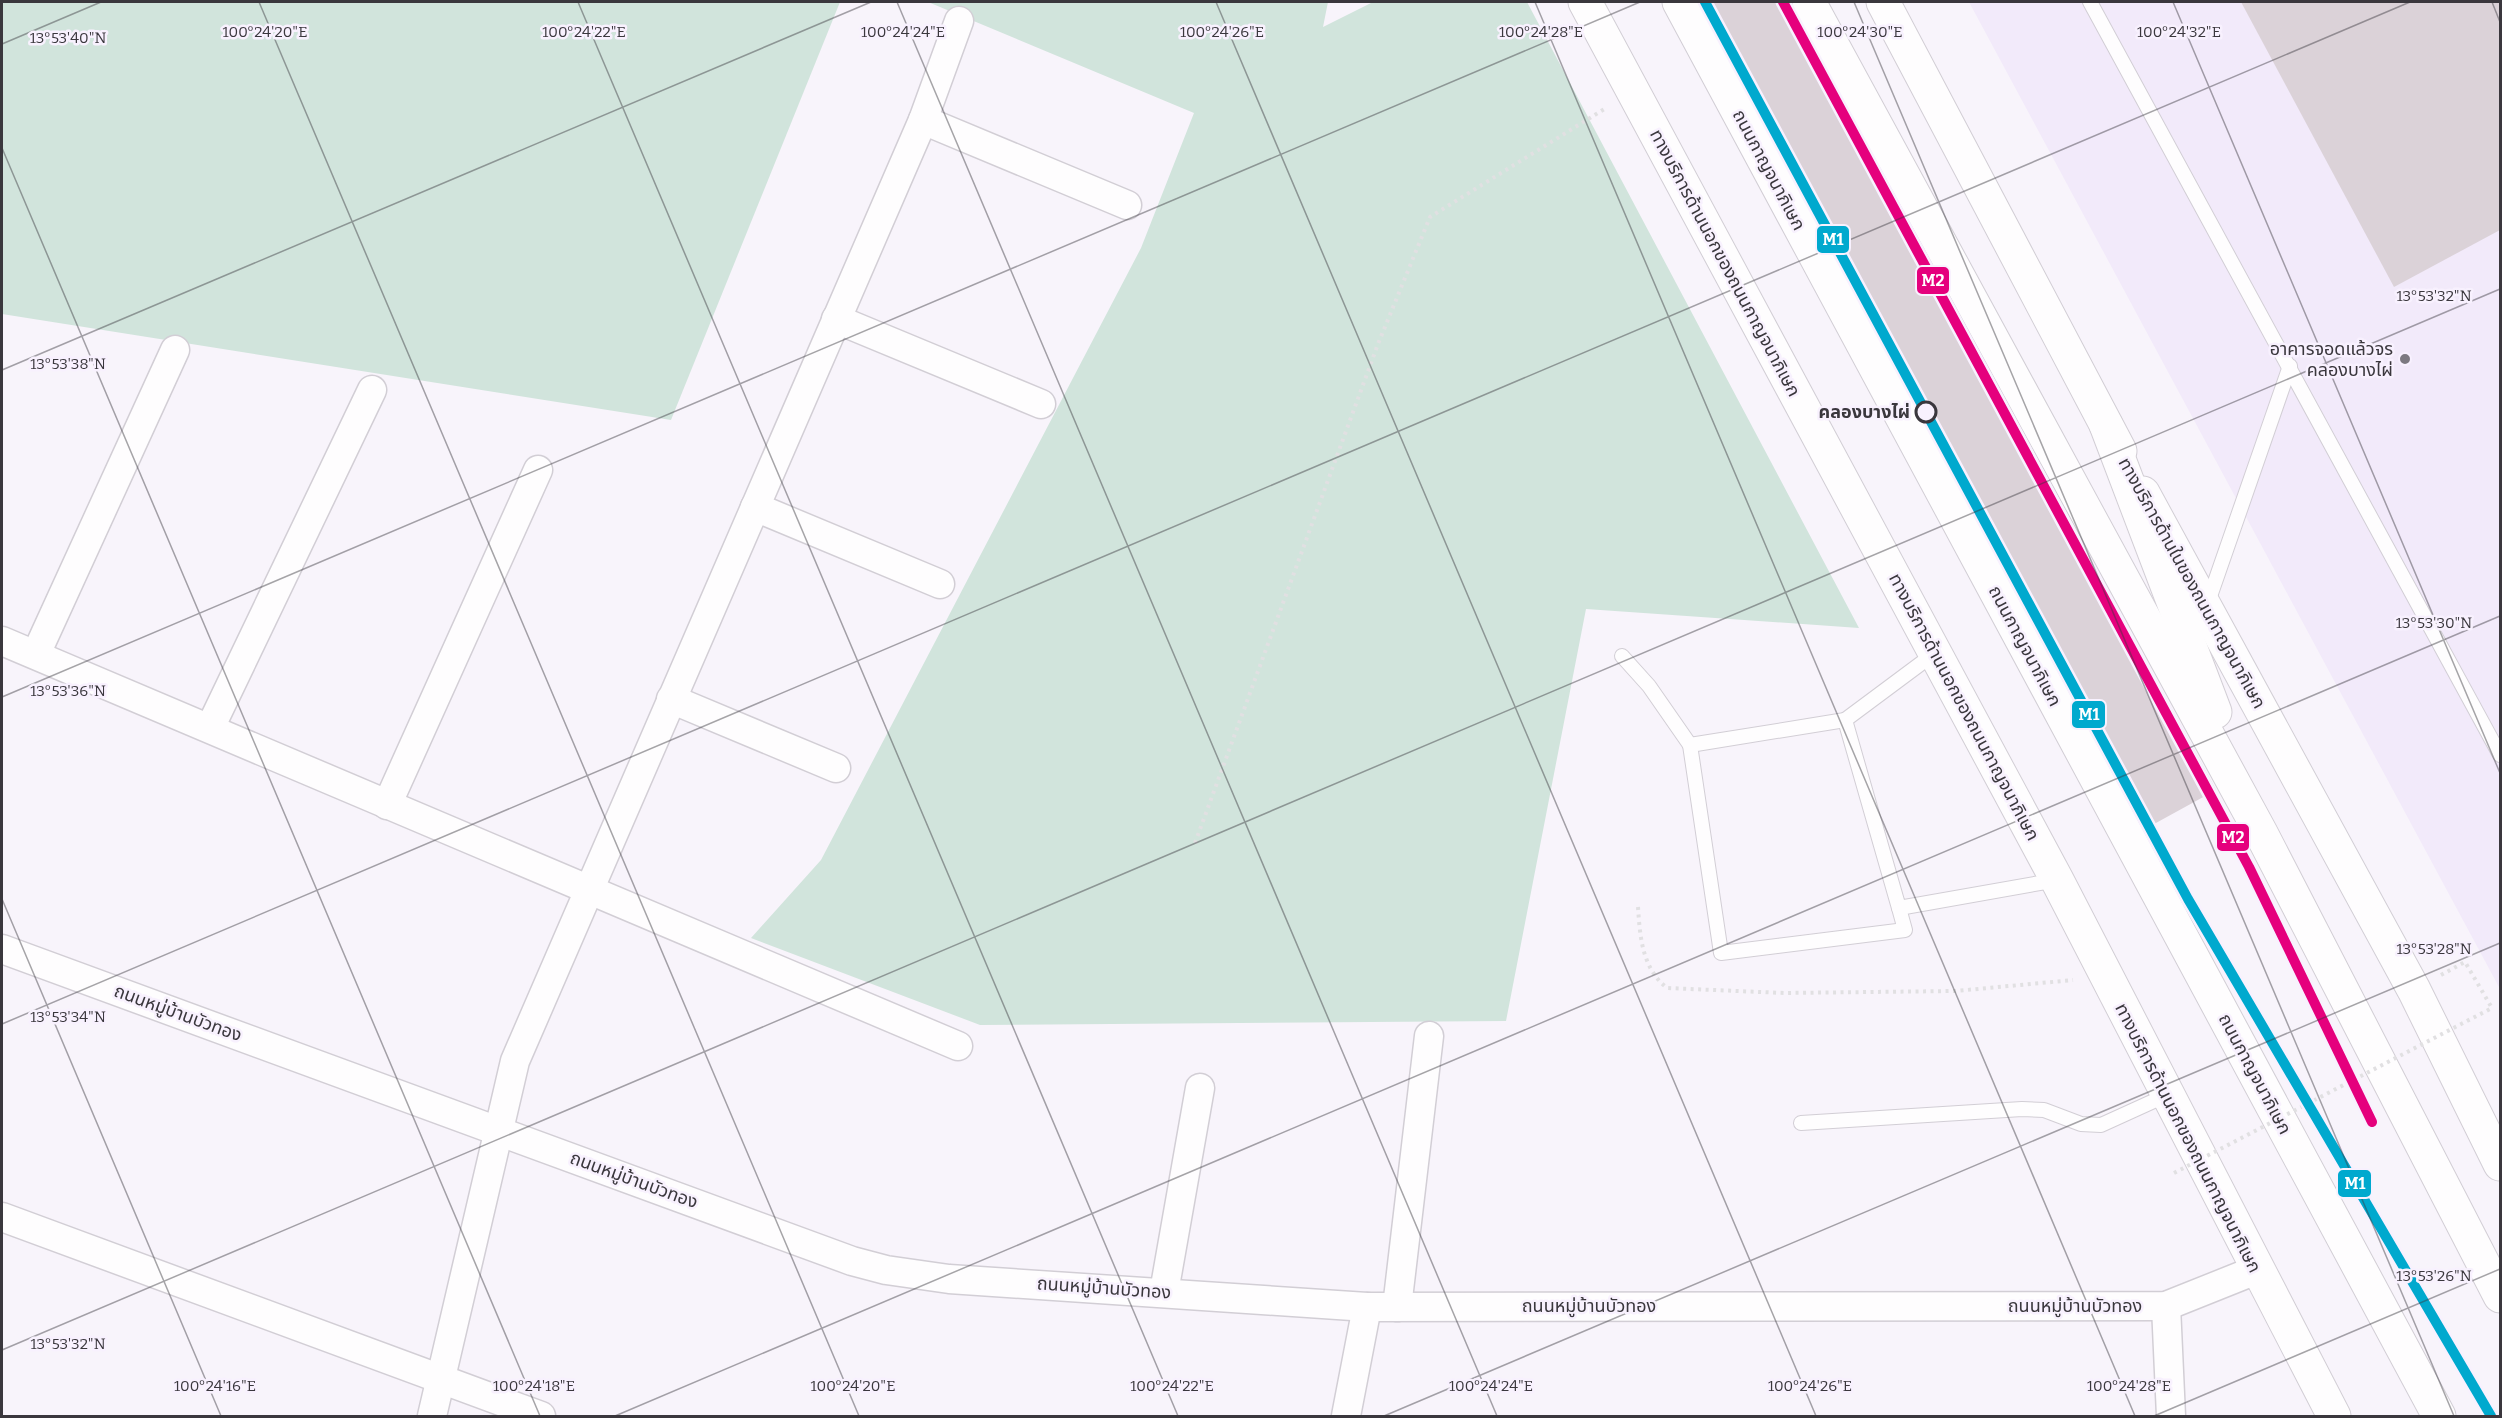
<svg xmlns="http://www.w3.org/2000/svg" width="2502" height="1418" font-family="Bitter,'Noto Sans Thai',serif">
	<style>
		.built { fill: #f2eafa }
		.green { fill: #d1e4dc }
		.building { fill: #dbd2d8 }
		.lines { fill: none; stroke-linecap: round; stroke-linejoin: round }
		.lane-casing { stroke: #d2ced5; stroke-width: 16 }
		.street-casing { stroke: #d2ced5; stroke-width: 31 }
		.secondary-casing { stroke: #d2ced5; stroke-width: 35 }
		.highway-casing { stroke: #d2ced5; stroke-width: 35 }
		.path { stroke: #e1e0e2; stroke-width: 4; stroke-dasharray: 3 4.5; stroke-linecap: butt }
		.lane { stroke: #fefdfe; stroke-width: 14 }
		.street { stroke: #fefdfe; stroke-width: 28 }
		.secondary { stroke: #fefdfe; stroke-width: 33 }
		.highway { stroke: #fefdfe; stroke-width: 33 }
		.path-bridge { stroke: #e1e0e2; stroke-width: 4; stroke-dasharray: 3 4.5; stroke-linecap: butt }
		.metro-1-casing { stroke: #f8f1fe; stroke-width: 15 }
		.metro-2-casing { stroke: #f8f1fe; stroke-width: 15 }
		.metro-1 { stroke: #00a9ce; stroke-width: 10 }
		.metro-2 { stroke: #e5007d; stroke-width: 10 }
		.ticks { fill: none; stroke: #3a373d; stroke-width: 1.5; stroke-opacity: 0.45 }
		.poi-dot { fill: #7c7980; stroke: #f8f1fe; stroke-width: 2 }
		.stop-dot { fill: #f8f1fe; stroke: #3a373d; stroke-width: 3 }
		.labels { text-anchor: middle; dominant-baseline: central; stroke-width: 5; stroke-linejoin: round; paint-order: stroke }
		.street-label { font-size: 18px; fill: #3a373d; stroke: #f8f1fe }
		.poi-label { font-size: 18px; fill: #3a373d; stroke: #f8f1fe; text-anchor: end }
		.stop-label { font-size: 18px; font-weight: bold; fill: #3a373d; stroke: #f8f1fe; text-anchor: end }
		.ticks-label { font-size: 15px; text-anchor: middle; fill: #3a373d; stroke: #f8f1fe; stroke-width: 5; stroke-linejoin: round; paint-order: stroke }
		.line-badge { stroke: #f8f1fe; stroke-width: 2 }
		.badge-label { font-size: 16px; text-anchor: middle; font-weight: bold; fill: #fff }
	</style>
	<rect width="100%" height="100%" fill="#f8f4fb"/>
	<path class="built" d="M1969,2h531v987z"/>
	<g class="green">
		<path d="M2,2h838l-169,418 -669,-106z"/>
		<path d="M928,2h400l-5,25 50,-25h154l332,626 -273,-19 -80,412 -526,4 -229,-87 70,-78 320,-612 53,-135z"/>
	</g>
	<g class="building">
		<path d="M1700,2h90l3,9 423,779 -71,39z"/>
		<path d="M2241,2h259v228l-106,57z"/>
	</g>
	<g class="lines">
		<g class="lane-casing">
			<g id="lane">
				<path d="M2090,2l410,753"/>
				<path d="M2207,605l83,-239"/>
				<path d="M1935,653l-90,67 54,188 158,-28"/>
				<path d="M1622,656l27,30 41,59"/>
				<path d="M1845,720l-155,25 31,208 184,-23 -6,-22"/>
				<path d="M1801,1123l221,-14 22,1 37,14 20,1 66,-30"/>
			</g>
		</g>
		<g class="street-casing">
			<g id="street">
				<path d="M923,120l204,85"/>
				<path d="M836,319l205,85"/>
				<path d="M755,507l185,77"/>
				<path d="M2,641l956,405"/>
				<path d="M36,654l139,-304"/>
				<path d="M671,699l165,69"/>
				<path d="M210,728l162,-338"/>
				<path d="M387,805l151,-335"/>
				<path d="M2,949l850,312 34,9 63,9 418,28 799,-1 90,-36"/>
				<path d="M2,1217l539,199"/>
				<path d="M1164,1292l36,-204"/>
				<path d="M2166,1306l5,110"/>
				<path d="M1397,1307l32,-271"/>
				<path d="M432,1416l83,-355 408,-941 36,-99"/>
				<path d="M1346,1416l21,-109"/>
			</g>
		</g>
		<g class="secondary-casing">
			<g id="secondary">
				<path d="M1585,2l472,878 277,536"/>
				<path d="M1883,2l237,449"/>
				<path d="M2143,493l271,497 86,174"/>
			</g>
		</g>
		<g class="highway-casing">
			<g id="highway">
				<path d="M1679,2l760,1414"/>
				<path d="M1809,2l452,831 239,463"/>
				<path d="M2106,425l109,287"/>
			</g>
		</g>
		<g class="path">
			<path d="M1195,843l183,-499 52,-127 176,-109"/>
			<path d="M1638,907c2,30 4,61 29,81l117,5 172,-2 117,-11"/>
			<path d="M2441,975l24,-13 27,46"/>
		</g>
		<use href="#lane" class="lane"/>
		<use href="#street" class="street"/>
		<use href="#secondary" class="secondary"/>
		<use href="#highway" class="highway"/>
		<path class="path-bridge" d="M2174,1173l318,-165"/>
		<g class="metro-1-casing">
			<path id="metro-1" d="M1705,2l483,897 303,517"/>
		</g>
		<g class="metro-2-casing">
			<path id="metro-2" d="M1783,2l466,865 123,255"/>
		</g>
		<use href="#metro-1" class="metro-1"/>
		<use href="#metro-2" class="metro-2"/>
	</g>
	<path class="ticks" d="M259,2l600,1414M578,2l600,1414M897,2l600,1414M1216,2l600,1414M1535,2l600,1414M1854,2l600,1414M2173,2l327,771M2492,2l8,20M2,44l99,-42M2,148l538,1268M2,370l869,-368M2,697l1638,-695M2,899l219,517M2,1024l2408,-1022M2,1350l2498,-1061M615,1416l1885,-800M1384,1416l1116,-473M2154,1416l346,-147"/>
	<circle class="poi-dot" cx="2405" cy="359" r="6"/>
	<circle class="stop-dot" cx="1926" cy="412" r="10"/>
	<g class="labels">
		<g class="street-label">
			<text transform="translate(1769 170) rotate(62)">ถนนกาญจนาภิเษก</text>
			<text transform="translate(1725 263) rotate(62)">ทางบริการด้านนอกของถนนกาญจนาภิเษก</text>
			<text transform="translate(2192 583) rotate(61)">ทางบริการด้านในของถนนกาญจนาภิเษก</text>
			<text transform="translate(2025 646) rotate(62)">ถนนกาญจนาภิเษก</text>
			<text transform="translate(1964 707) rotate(62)">ทางบริการด้านนอกของถนนกาญจนาภิเษก</text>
			<text transform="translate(178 1013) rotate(20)">ถนนหมู่บ้านบัวทอง</text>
			<text transform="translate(2255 1074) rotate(62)">ถนนกาญจนาภิเษก</text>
			<text transform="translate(2188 1138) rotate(63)">ทางบริการด้านนอกของถนนกาญจนาภิเษก</text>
			<text transform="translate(634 1180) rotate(20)">ถนนหมู่บ้านบัวทอง</text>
			<text transform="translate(1104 1288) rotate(4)">ถนนหมู่บ้านบัวทอง</text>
			<text x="1589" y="1306">ถนนหมู่บ้านบัวทอง</text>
			<text x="2075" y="1306">ถนนหมู่บ้านบัวทอง</text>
		</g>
		<g class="poi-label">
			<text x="2393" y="349">อาคารจอดแล้วจร<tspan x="2393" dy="21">คลองบางไผ่</tspan></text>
		</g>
		<g class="stop-label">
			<text x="1910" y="412">คลองบางไผ่</text>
		</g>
	</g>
	<g class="ticks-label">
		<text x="265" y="37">100°24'20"E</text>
		<text x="584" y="37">100°24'22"E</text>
		<text x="903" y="37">100°24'24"E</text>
		<text x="1222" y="37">100°24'26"E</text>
		<text x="1541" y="37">100°24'28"E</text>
		<text x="1860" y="37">100°24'30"E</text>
		<text x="2179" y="37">100°24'32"E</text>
		<text x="68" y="43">13°53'40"N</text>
		<text x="2434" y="301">13°53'32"N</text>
		<text x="68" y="369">13°53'38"N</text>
		<text x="2434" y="628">13°53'30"N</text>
		<text x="68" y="696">13°53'36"N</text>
		<text x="2434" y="954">13°53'28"N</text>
		<text x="68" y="1022">13°53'34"N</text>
		<text x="2434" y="1281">13°53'26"N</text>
		<text x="68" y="1349">13°53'32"N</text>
		<text x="215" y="1391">100°24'16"E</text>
		<text x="534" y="1391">100°24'18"E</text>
		<text x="853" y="1391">100°24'20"E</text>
		<text x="1172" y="1391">100°24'22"E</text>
		<text x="1491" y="1391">100°24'24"E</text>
		<text x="1810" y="1391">100°24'26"E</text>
		<text x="2129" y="1391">100°24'28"E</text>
	</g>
	<g class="line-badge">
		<rect x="1816" y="225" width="34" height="29" rx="6" fill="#00a9ce"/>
		<rect x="1916" y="266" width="34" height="29" rx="6" fill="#e5007d"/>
		<rect x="2071" y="700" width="35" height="29" rx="6" fill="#00a9ce"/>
		<rect x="2216" y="823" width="34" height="29" rx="6" fill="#e5007d"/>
		<rect x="2337" y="1169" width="35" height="29" rx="6" fill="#00a9ce"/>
	</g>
	<g class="badge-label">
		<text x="1833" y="245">M1</text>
		<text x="1933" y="286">M2</text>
		<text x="2089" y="720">M1</text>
		<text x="2233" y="843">M2</text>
		<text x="2355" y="1189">M1</text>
	</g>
	<rect width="2502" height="1418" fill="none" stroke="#3a373d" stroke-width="6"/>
</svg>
